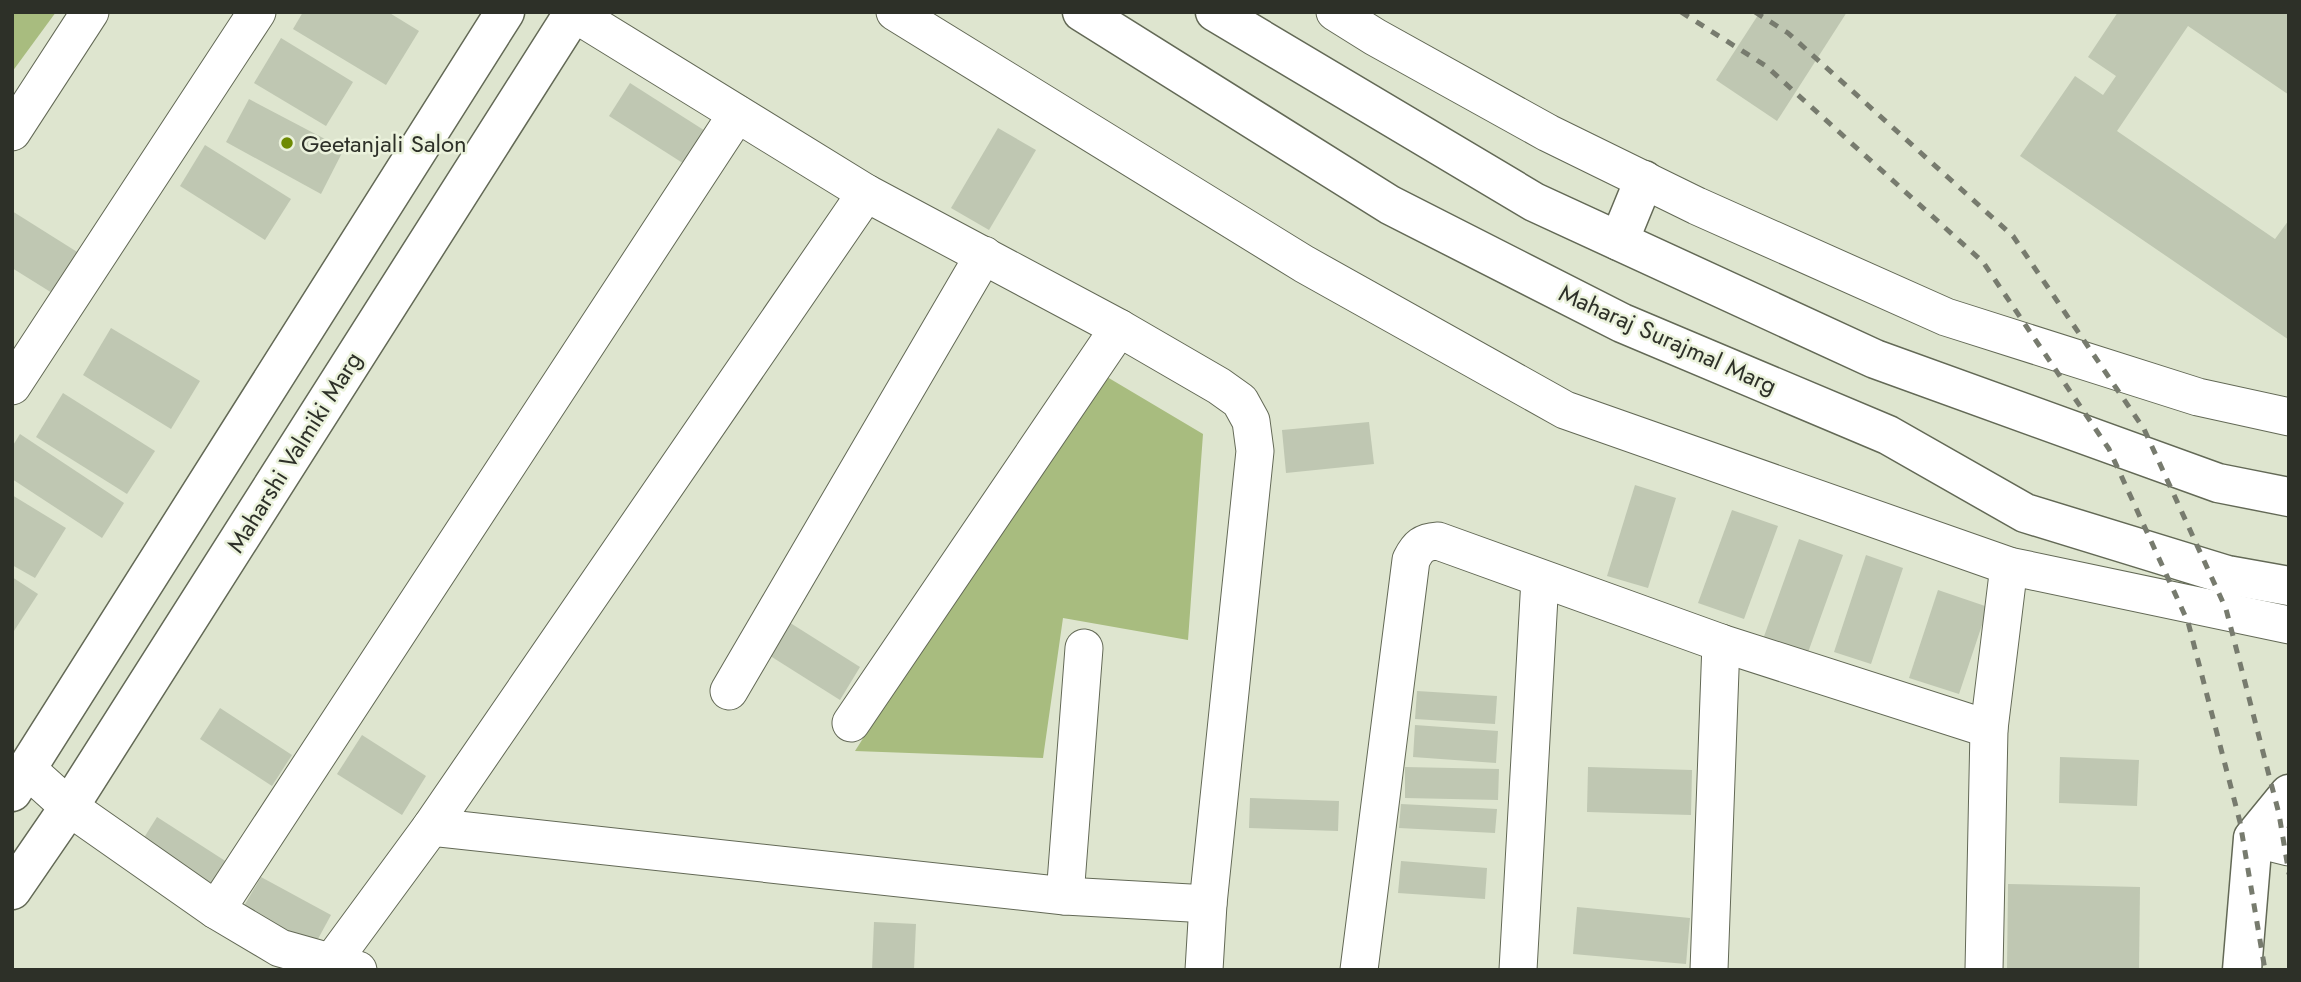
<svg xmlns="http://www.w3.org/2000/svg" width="2301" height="982" font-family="Jost,sans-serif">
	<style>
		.green { fill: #a8bc7f }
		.building { fill: #bfc7b2 }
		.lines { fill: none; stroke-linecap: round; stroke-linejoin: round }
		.minor-casing { stroke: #636956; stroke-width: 39 }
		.tertiary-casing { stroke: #636956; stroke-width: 41 }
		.secondary-casing { stroke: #636956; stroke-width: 41 }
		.minor { stroke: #fff; stroke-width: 37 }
		.tertiary { stroke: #fff; stroke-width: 38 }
		.secondary { stroke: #fff; stroke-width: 38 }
		.rail { stroke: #777b6e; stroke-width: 5; stroke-dasharray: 9 9; stroke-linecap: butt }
		.poi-dot { fill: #6e8a03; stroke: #ebf2dc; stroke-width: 2.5 }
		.labels { text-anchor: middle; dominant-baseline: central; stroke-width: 5; stroke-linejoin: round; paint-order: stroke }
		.poi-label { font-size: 24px; fill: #2d3028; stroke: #ebf2dc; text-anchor: start }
		.street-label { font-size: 24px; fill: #2d3028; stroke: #ebf2dc }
	</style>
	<rect width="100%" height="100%" fill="#dee5cf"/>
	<g class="green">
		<path d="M12,12h44l-44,60z"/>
		<path d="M1097,371l106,63 -15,206 -125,-22 -20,140 -188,-7z"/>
	</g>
	<g class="building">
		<path d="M303,12h85l31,19 -33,54 -93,-56z"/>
		<path d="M1760,12h87l-70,109 -61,-41z"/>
		<path d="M2118,12h171v83l-101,-69 -71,105 158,108 14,-19v120l-269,-184 55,-80 28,19 13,-19 -28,-19z"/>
		<path d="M281,38l72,44 -27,44 -72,-43z"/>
		<path d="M630,83l80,51 -21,33 -80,-51z"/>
		<path d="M249,99l95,50 -23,45 -95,-52z"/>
		<path d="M998,128l38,22 -47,80 -38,-22z"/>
		<path d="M205,145l86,54 -26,41 -85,-54z"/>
		<path d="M12,211l70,44 -25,41 -45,-28z"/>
		<path d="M111,328l89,53 -29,48 -88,-54z"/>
		<path d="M63,393l92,58 -28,43 -91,-57z"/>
		<path d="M1369,422l5,42 -88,9 -4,-43z"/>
		<path d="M20,434l104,69 -22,35 -90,-59v-32z"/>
		<path d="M1635,485l41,13 -28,90 -41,-12z"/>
		<path d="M12,495l54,33 -31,50 -23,-13z"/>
		<path d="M1732,510l46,16 -34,93 -46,-16z"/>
		<path d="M1799,539l44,16 -37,103 -44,-16z"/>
		<path d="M1866,555l37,13 -32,96 -37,-12z"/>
		<path d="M12,577l26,17 -26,40z"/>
		<path d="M1938,590l50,17 -29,87 -50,-16z"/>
		<path d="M784,619l76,48 -20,33 -76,-48z"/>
		<path d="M1417,691l80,5 -2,28 -80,-5z"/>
		<path d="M220,708l72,47 -20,31 -72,-47z"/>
		<path d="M1415,725l83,6 -2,32 -83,-6z"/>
		<path d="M362,735l64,41 -24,39 -65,-41z"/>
		<path d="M2060,757l79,3 -2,46 -78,-3z"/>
		<path d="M1405,767l94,2 -1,31 -93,-2z"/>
		<path d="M1588,767l104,3 -1,45 -104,-3z"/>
		<path d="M1250,798l89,3 -1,30 -89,-3z"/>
		<path d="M1401,804l96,5 -2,24 -96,-5z"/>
		<path d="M157,817l73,47 -21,34 -74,-46z"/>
		<path d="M1401,861l86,7 -2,31 -87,-6z"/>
		<path d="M261,877l70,38 -19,35 -71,-39z"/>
		<path d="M2008,884l132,3 -1,83h-132z"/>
		<path d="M1577,907l113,11 -4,46 -113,-10z"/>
		<path d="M874,922l42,2 -2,46h-42z"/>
	</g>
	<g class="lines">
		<g class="minor-casing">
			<g id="minor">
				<path d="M572,12l294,181 253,135 100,58 21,15 11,20 4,30 -47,453 -4,66"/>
				<path d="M895,12l409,252 261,146 444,156 280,59"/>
				<path d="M1335,12l40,25 173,96 149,73 249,111 252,80 91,20"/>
				<path d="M12,132l78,-120"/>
				<path d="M12,386l245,-374"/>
				<path d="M729,691l255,-436"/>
				<path d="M851,723l268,-395"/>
				<path d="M27,769l42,38 147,103 64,38 78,22"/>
				<path d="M431,827l634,69 143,8"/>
				<path d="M2253,838l36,9"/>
				<path d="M1065,896l19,-248"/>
				<path d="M216,910l521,-796"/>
				<path d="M331,963l100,-136 435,-634"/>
				<path d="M1359,970l52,-410c7,-14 12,-18 27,-19l283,102 268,86"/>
				<path d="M1518,970l22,-391"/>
				<path d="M1709,970l12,-327"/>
				<path d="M1984,970l5,-241 20,-163"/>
			</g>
		</g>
		<g class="tertiary-casing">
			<g id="tertiary">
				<path d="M12,792l493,-780"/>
				<path d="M12,890l57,-83 505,-795"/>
				<path d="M2242,970l11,-132 36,-44"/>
			</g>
		</g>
		<g class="secondary-casing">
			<g id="secondary">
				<path d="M1082,12l308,193 232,118 266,112 137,78 202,62 62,11"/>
				<path d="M1215,12l319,190 341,157 343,124 71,14"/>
				<path d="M1619,241l25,-61"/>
			</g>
		</g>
		<use href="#minor" class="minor"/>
		<use href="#tertiary" class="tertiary"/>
		<use href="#secondary" class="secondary"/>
		<g class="rail">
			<path d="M1681,12l85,54 217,196 126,187 79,173 52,200 25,148"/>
			<path d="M1755,12l33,21 225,203 131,193 82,180 53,205 10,60"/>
		</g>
	</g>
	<circle class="poi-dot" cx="287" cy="143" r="7"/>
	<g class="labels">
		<g class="poi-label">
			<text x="301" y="143">Geetanjali Salon</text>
		</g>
		<g class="street-label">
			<text transform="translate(1668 339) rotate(24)">Maharaj Surajmal Marg</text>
			<text transform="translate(294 452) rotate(-58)">Maharshi Valmiki Marg</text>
		</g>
	</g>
	<rect width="2301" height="982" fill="none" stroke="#2d3028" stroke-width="28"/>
</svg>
